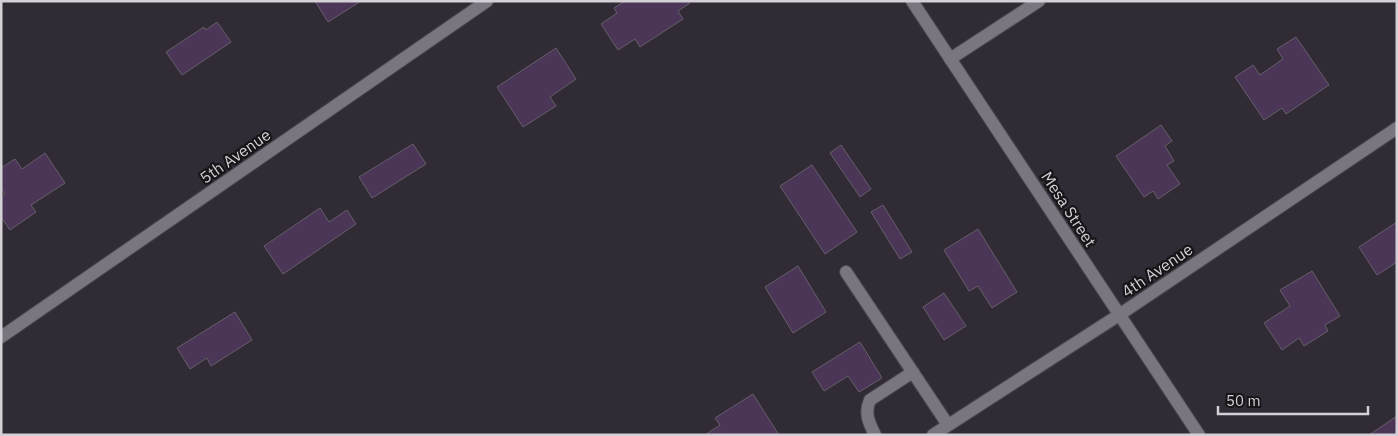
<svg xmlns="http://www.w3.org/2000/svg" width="1398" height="436" font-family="'IBM Plex Sans',sans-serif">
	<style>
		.building { fill: #4b3658; stroke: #655f6a }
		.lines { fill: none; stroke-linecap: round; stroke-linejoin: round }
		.minor-casing { stroke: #4d4950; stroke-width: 14 }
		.minor { stroke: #7b7580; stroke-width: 12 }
		.labels { text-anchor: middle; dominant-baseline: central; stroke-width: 4.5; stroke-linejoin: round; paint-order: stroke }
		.street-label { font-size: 16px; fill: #d4d0d6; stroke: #181519 }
	</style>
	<rect width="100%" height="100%" fill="#312b35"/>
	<g class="building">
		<path d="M315,1h46l-33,21z"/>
		<path d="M625,1h63l2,2 -12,8 5,8 -43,28 -5,-8 -17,11 -17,-26 16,-11 -3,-5z"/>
		<path d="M217,22l14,20 -49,33 -16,-23 38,-25 2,3z"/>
		<path d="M1296,37l33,48 -43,29 -4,-6 -18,12 -29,-43 18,-12 7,10 23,-16 -6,-10z"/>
		<path d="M556,48l20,31 -26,18 6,9 -33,21 -26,-40z"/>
		<path d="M1161,125l11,16 -7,5 9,15 -7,4 13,19 -22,15 -5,-8 -9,6 -28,-41z"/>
		<path d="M413,144l13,20 -54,34 -13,-21z"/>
		<path d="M841,145l30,44 -11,8 -30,-44z"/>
		<path d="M45,153l20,30 -34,22 5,7 -26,18 -9,-13v-20l4,-3 -4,-5v-21l14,-9 7,10z"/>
		<path d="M812,165l45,67 -32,22 -45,-68z"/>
		<path d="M883,205l29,47 -12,7 -29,-47z"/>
		<path d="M320,208l9,14 18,-12 9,14 -73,50 -19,-28z"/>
		<path d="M1397,222v40l-20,13 -18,-28z"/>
		<path d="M978,229l39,63 -25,16 -14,-22 -9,5 -25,-41z"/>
		<path d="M798,266l28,46 -33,21 -28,-46z"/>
		<path d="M1312,271l28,45 -15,9 3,6 -24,15 -5,-8 -17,12 -18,-27 26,-17 -10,-16z"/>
		<path d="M944,293l22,33 -22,14 -21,-33z"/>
		<path d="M235,312l17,28 -41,26 -4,-8 -17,11 -13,-21z"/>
		<path d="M860,342l22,36 -23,14 -11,-16 -24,15 -12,-19z"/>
		<path d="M753,394l26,41h-74l15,-10 -5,-7z"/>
		<path d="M1397,416v19h-28z"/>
	</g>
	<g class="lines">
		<g class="minor-casing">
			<g id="minor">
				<path d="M912,1l287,434"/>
				<path d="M950,59l89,-58"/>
				<path d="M846,272l102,153"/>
				<path d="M1,337l486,-336"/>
				<path d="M875,435c-6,-12 -11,-22 -5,-35l43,-28"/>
				<path d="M933,435l186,-120 278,-187"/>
			</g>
		</g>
		<use href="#minor" class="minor"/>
	</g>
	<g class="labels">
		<g class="street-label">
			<text transform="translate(235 156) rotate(-35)">5th Avenue</text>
			<text transform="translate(1069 209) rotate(57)">Mesa Street</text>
			<text transform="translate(1157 270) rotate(-34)">4th Avenue</text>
		</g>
	</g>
	<rect width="1398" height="436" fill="none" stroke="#d4d0d6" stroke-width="5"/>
	<path d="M1218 406v8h150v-8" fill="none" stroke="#d4d0d6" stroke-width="2.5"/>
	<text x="1226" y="406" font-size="15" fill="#d4d0d6" stroke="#181519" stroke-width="4" paint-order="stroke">50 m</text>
</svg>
